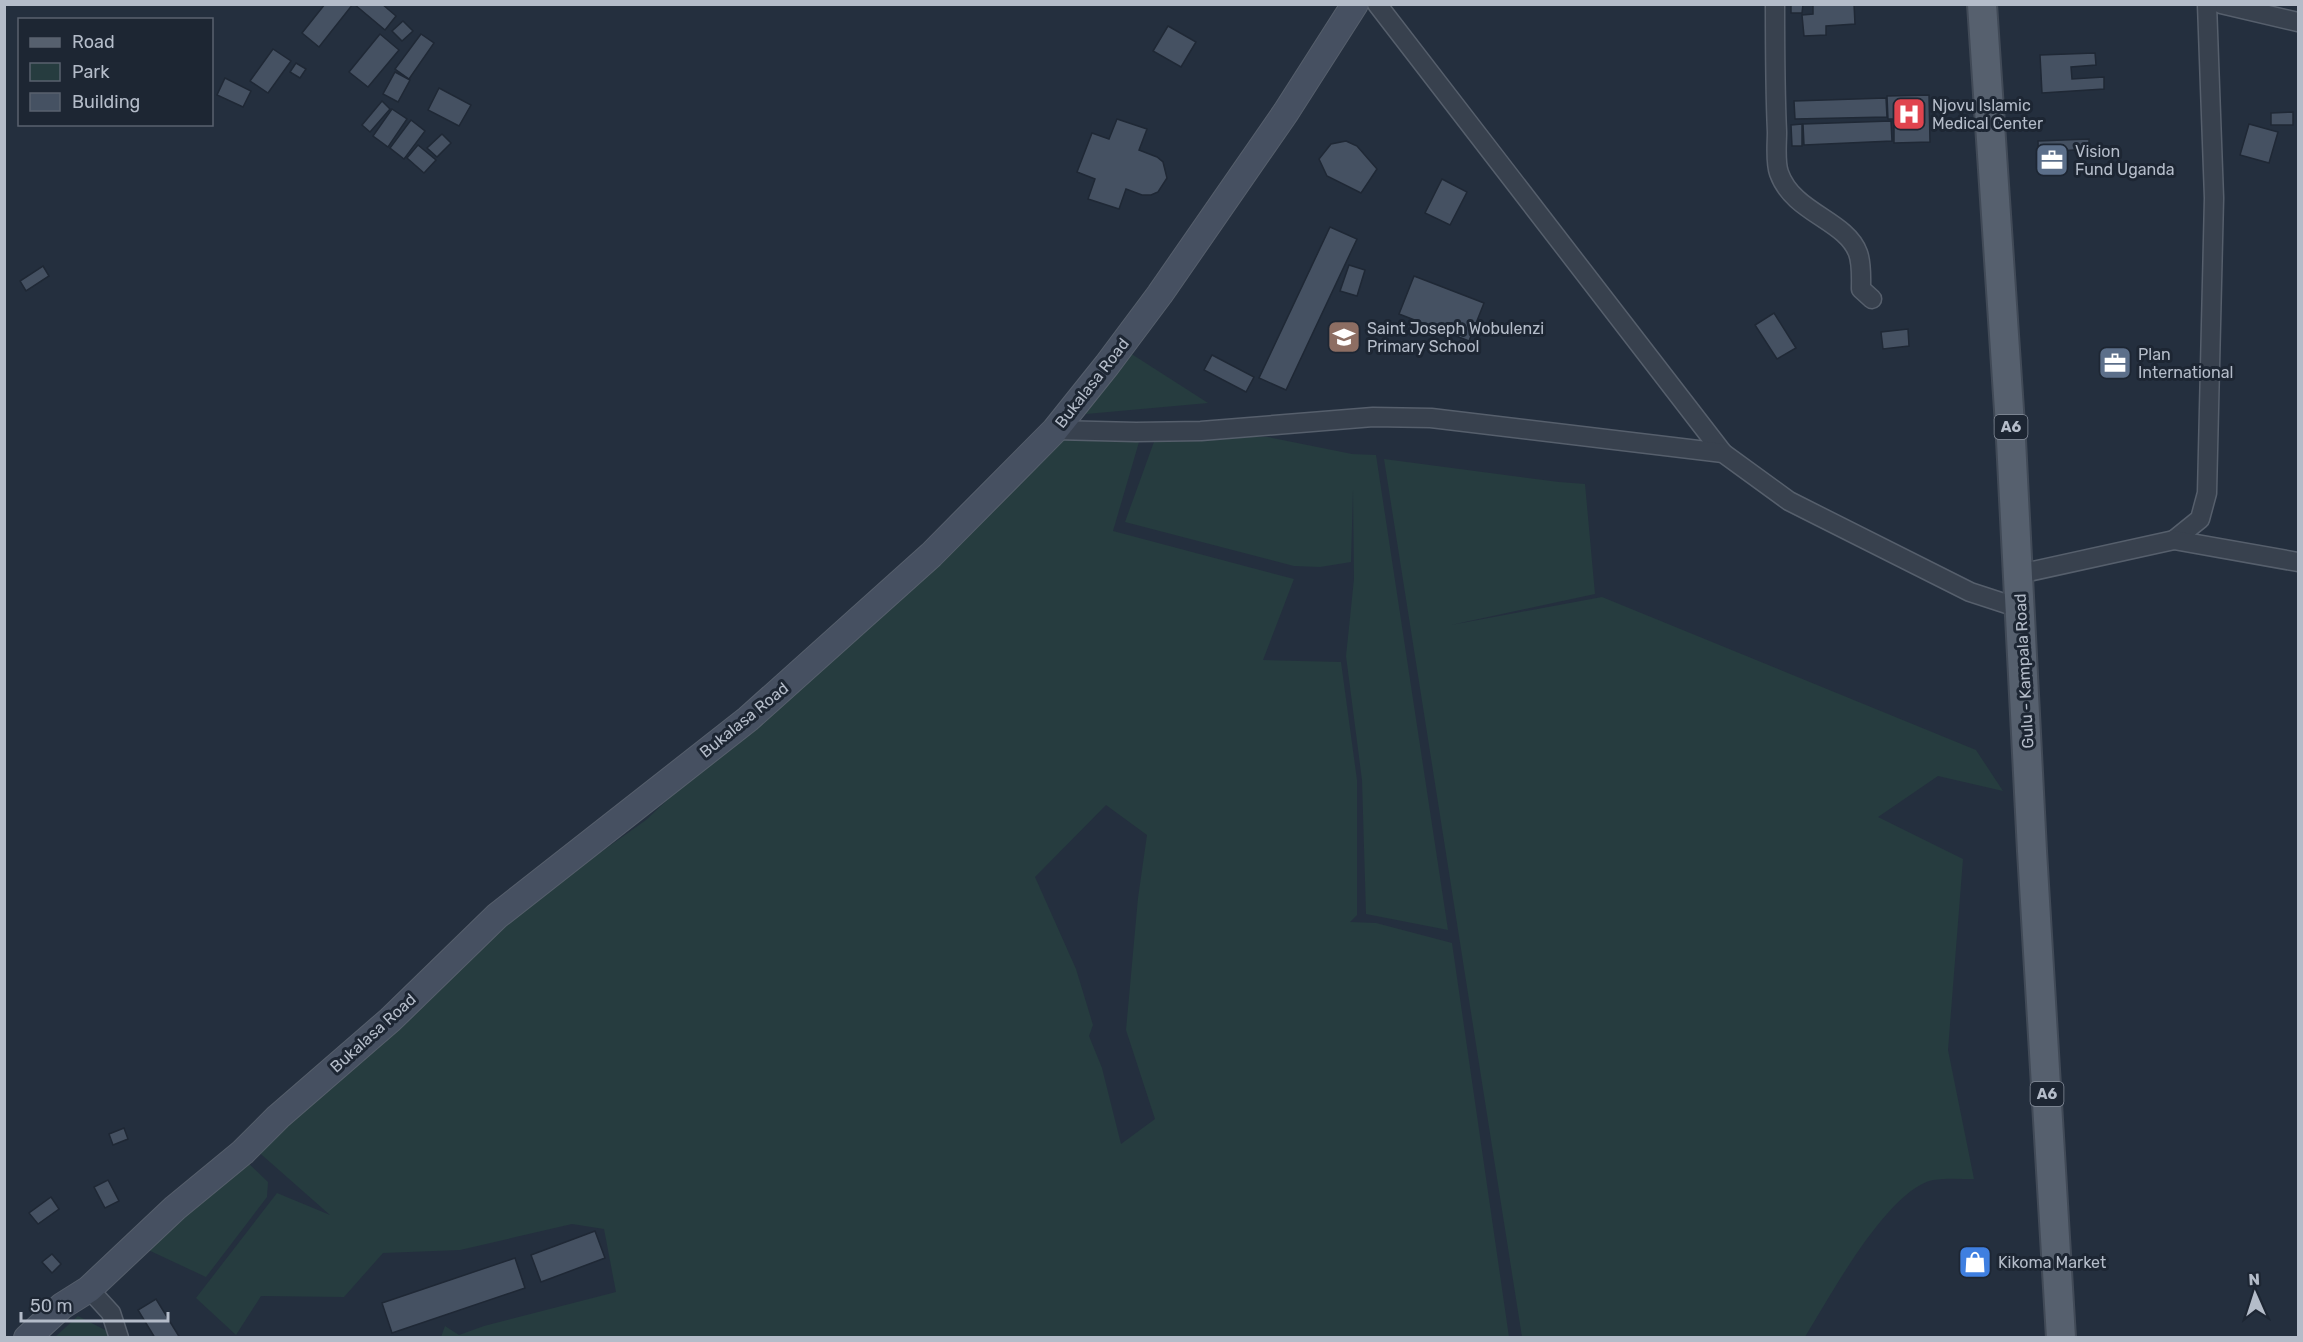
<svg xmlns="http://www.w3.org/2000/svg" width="2303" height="1342" font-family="Rubik,sans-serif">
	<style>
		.green { fill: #263c3f; fill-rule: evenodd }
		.building { fill: #455162; stroke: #1f2835; stroke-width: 1.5 }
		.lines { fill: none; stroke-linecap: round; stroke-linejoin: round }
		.street-casing { stroke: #565f6c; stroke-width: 21 }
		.secondary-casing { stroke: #565f6c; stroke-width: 28 }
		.primary-casing { stroke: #414a57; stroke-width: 32 }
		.street { stroke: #38414e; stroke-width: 18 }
		.secondary { stroke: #465061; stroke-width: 26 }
		.primary { stroke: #56606e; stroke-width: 28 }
		.labels { text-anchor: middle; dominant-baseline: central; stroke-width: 6; stroke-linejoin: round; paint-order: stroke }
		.shield { fill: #1d2633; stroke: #878f9c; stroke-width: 1.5 }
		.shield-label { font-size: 15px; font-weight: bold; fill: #b4bcc9 }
		.poi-label { font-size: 16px; fill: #b4bcc9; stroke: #1d2633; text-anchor: start }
		.street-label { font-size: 16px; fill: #b4bcc9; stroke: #1d2633 }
	</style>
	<rect width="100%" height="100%" fill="#242f3e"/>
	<g class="green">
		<path d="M1130,353l78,50 -133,12z"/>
		<path d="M1220,436l48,1 84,17 24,1 72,475 -82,-16 -4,-134 -16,-124 8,-77 -1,-89 -2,72 -31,5 -26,-1 -169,-44 30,-83z"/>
		<path d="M1046,439l93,3 -26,89 181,48 -31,81 78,2 16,118v135l-7,7 26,1 76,20 57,394h-1068l4,-11 14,9 25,-9 132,-34 -12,-63 -32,-5 -112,26 -77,3 -39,44 -83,-1 -25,39 -40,-37 81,-105 53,22 -76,-67 264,-237 128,-91 368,-345 7,10 6,-28zM1106,805l41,30 -9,63 -12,132 29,89 -34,25 -19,-76 -13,-32 4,-11 -17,-56 -41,-92z"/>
		<path d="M1384,459l175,23 26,2 10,110 -144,31 151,-28 374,153 27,41 -65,-15 -60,41 85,42 -15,191 26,129c-13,0 -28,-1 -41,1 -46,10 -104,118 -128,157h-283z"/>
		<path d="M244,1159l24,23 -1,15 -61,80 -62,-29z"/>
		<path d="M78,1316l29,15 2,6h-54z"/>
	</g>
	<g class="building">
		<path d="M325,4h28l-34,43 -17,-14z"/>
		<path d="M354,4h28l14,12 -11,14z"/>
		<path d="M1791,4h12l-1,9h-11z"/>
		<path d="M1813,4h41l1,20 -29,2v9l-22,1 -2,-21 11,-1z"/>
		<path d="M403,21l10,10 -11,10 -10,-10z"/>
		<path d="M1168,26l28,16 -15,25 -28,-16z"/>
		<path d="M380,34l19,16 -31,37 -19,-15z"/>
		<path d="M421,34l13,9 -25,36 -14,-10z"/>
		<path d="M273,49l18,12 -23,32 -18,-12z"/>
		<path d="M2095,53l1,12 -25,2 1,12 32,-2v12l-62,4 -2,-38z"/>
		<path d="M296,63l10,6 -6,9 -10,-6z"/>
		<path d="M395,72l15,8 -12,22 -15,-8z"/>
		<path d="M225,78l26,13 -8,16 -26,-12z"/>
		<path d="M439,88l32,17 -12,21 -31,-16z"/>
		<path d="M1929,95l1,47 -36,1v-24h-6l-1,-23z"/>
		<path d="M1886,98l1,19 -92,2 -1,-18z"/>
		<path d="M382,101l8,8 -20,23 -8,-7z"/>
		<path d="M392,109l15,10 -19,28 -15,-11z"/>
		<path d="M2293,112v13h-22v-12z"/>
		<path d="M1117,119l30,10 -8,21 18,7 6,5 4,16 -9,14 -7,3h-9l-16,-6 -7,20 -31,-10 7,-20 -18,-7 15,-39 17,6z"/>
		<path d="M411,120l14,11 -21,28 -14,-11z"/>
		<path d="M1891,121l1,20 -88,4 -1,-21z"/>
		<path d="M1802,124v22h-10l-1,-21z"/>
		<path d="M2249,124l29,8 -9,31 -29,-8z"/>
		<path d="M442,134l9,9 -14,14 -10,-9z"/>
		<path d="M2089,139v10l-29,2 1,22 -22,1 -1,-33z"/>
		<path d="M1346,141l11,5 20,23 -16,24 -34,-17 -8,-17 12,-15z"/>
		<path d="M418,145l18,15 -12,13 -17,-15z"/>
		<path d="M1442,179l25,13 -17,33 -25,-12z"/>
		<path d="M1330,227l27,12 -71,151 -27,-12z"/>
		<path d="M1349,265l16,5 -8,26 -17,-5z"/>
		<path d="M43,266l6,10 -23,15 -6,-10z"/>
		<path d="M1414,276l70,27 -15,38 -70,-27z"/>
		<path d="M1774,313l22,35 -19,11 -22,-34z"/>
		<path d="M1908,329l1,17 -26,3 -2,-17z"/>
		<path d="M1212,355l42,22 -8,15 -42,-22z"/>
		<path d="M124,1128l4,11 -15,6 -4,-11z"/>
		<path d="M108,1180l11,21 -14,7 -11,-21z"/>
		<path d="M51,1197l8,12 -21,15 -9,-11z"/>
		<path d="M595,1231l10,27 -64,24 -10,-27z"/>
		<path d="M52,1254l9,10 -9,9 -10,-11z"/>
		<path d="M515,1258l10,30 -133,45 -10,-30z"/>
		<path d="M156,1299l24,39h-25l-17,-28z"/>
	</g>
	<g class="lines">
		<g class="street-casing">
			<g id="street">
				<path d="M1377,4l346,449"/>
				<path d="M1775,4c0,43 0,86 2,128 0,12 -2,30 2,41 14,40 67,47 79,80 4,11 3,25 3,36l11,10"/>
				<path d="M2221,4l77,18"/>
				<path d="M1055,430l81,2 65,-1 172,-14 58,1 292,35 66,48 181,91 49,16"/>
				<path d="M2174,540l26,-21 7,-26 7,-295 -7,-194"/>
				<path d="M2019,574l155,-34 124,22"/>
				<path d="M89,1289l22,24 8,25"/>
			</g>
		</g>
		<g class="secondary-casing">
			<path id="secondary" d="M27,1338l35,-32 27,-17 86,-81 68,-56 35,-35 112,-97 107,-104 251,-197 183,-164 124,-125 52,-65 53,-71 126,-182 69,-108"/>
		</g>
		<g class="primary-casing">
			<path id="primary" d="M1982,4l29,436 21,411 29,487"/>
		</g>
		<use href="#street" class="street"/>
		<use href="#secondary" class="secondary"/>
		<use href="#primary" class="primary"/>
	</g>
	<defs>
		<g id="hospital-square" transform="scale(1.725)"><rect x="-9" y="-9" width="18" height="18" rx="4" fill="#e0444e" stroke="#1d2633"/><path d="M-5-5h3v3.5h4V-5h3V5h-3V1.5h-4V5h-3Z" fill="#fff"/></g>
		<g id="office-square" transform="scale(1.725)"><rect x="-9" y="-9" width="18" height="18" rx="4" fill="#5c6f8a" stroke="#1d2633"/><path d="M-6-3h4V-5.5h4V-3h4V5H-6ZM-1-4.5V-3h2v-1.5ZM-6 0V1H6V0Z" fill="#fff"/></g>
		<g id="school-square" transform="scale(1.725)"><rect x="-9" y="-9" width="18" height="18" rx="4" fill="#8d6e63" stroke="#1d2633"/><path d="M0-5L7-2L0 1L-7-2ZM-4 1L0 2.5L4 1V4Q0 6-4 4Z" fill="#fff"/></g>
		<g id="shop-square" transform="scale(1.725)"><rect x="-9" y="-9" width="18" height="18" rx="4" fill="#3f7fe0" stroke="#1d2633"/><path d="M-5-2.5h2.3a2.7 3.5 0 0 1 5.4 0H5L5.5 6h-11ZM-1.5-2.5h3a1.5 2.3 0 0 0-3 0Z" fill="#fff"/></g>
	</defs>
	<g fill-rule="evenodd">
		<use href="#hospital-square" x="1909" y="114"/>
		<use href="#office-square" x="2052" y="160"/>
		<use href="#school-square" x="1344" y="337"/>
		<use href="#office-square" x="2115" y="363"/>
		<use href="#shop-square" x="1975" y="1262"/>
	</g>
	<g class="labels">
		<g class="shield">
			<rect x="1994.5" y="415" width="33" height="24" rx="4.5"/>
			<rect x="2030.5" y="1082" width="33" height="24" rx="4.5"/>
		</g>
		<g class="shield-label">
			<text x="2011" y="427">A6</text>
			<text x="2047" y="1094">A6</text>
		</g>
		<g class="poi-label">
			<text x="1932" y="105">Njovu Islamic<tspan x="1932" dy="18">Medical Center</tspan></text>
			<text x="2075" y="151">Vision<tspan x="2075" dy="18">Fund Uganda</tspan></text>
			<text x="1367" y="328">Saint Joseph Wobulenzi<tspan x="1367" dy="18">Primary School</tspan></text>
			<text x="2138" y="354">Plan<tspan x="2138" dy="18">International</tspan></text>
			<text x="1998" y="1262">Kikoma Market</text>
		</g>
		<g class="street-label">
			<text transform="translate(1092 383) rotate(-52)">Bukalasa Road</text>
			<text transform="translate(2024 671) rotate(-93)">Gulu - Kampala Road</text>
			<text transform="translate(744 720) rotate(-39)">Bukalasa Road</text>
			<text transform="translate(373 1033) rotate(-42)">Bukalasa Road</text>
		</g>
	</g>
	<rect width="2303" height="1342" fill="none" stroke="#b4bcc9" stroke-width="12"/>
	<rect x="18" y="18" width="195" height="108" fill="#1d2633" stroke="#59626f" stroke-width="1.5"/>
	<rect x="30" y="38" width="30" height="9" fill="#56606e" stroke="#59626f" stroke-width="1.5"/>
	<text x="72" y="48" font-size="18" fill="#b4bcc9">Road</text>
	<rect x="30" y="63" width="30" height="18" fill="#263c3f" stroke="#59626f" stroke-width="1.5"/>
	<text x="72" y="78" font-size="18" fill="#b4bcc9">Park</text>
	<rect x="30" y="93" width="30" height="18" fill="#455162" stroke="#59626f" stroke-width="1.5"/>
	<text x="72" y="108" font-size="18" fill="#b4bcc9">Building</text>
	<g transform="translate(2255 1294) rotate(357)" stroke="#1d2633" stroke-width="4.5" paint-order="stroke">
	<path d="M0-4.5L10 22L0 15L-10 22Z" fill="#b4bcc9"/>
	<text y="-9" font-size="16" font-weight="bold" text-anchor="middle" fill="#b4bcc9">N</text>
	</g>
	<path d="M21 1312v9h147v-9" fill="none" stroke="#b4bcc9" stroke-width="3"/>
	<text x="30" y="1312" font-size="18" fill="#b4bcc9" stroke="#1d2633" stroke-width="4.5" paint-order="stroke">50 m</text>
</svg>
